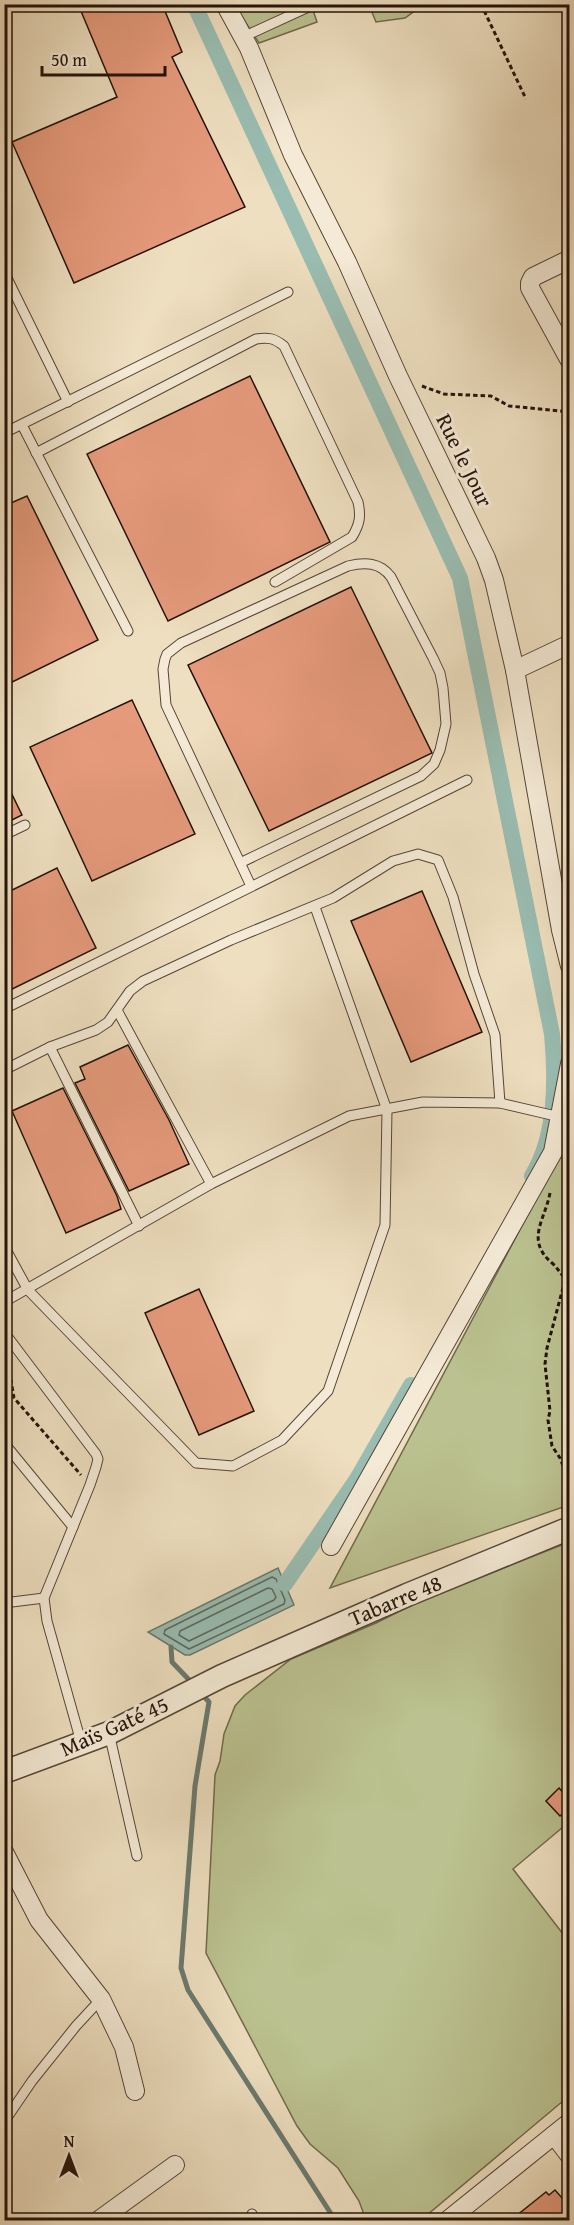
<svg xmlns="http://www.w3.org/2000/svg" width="574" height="2225" font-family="'Gentium Book Plus',serif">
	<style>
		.green { fill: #bbc190; stroke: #6f6a4c; stroke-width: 1.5 }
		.water { fill: #99bdb2; stroke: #6a796e; stroke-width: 1.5 }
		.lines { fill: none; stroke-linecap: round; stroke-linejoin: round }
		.shore { stroke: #5e685e; stroke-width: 1.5 }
		.stream { stroke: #6a796e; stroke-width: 5 }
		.canal { stroke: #99bdb2; stroke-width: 16 }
		.building { fill: #e59a7b; stroke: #231209; stroke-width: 1.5 }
		.service-casing { stroke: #564537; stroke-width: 11 }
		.minor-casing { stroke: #564537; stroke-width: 20 }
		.tertiary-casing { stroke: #564537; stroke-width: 25 }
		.path { stroke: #231209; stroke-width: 3; stroke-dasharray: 4.5 3; stroke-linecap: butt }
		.service { stroke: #f4ead6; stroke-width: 9 }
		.minor { stroke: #f4ead6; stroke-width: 18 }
		.tertiary { stroke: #f4ead6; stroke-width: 22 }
		.labels { text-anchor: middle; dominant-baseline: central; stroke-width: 6; stroke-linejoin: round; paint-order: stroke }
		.street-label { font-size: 22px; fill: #231209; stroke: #f4ead6 }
	</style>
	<rect width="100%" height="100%" fill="#eedfc0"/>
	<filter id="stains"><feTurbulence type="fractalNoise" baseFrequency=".00333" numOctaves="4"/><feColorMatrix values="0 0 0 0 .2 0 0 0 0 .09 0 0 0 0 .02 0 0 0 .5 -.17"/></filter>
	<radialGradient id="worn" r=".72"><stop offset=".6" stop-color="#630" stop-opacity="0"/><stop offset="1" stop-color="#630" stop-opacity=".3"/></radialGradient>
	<g class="green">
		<path d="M234,5h93l-14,5 4,12 -58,21z"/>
		<path d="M369,5h51v2l-15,11 -29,4z"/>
		<path d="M569,1124v381l-239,83 238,-449z"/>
		<path d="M569,1542v280l-56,47 50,65 6,-5v167l-148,124h-55l-7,-19 -21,-33 -28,-24 -13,-18 -91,-173 9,-178 5,-14 4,-27 11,-28 10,-11 46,-36 85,-36 44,-22z"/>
	</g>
	<path class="water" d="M278,1568l16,37 -104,50h-5l-37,-23z"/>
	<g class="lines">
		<g class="shore">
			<path d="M272,1577l4,2 9,21 -1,4 -95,45 -25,-15 1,-4z"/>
			<path d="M268,1588l4,1 4,8 -2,3 -85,41 -10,-6 1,-4z"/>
		</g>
		<g class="stream">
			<path d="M171,1647l1,15 22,23"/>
			<path d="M200,1692l9,10 -14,84 -14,182 7,22 147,230"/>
		</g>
		<g class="canal">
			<path d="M194,4l266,574 92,456c4,46 5,101 -20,142"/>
			<path d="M285,1584l72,-105 54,-94"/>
		</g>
	</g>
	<g class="building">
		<path d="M78,4h84l20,48 -10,5 73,150 -171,76 -62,-141 105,-45z"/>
		<path d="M250,376l80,166 -162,79 -81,-167z"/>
		<path d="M27,496l71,144 -94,46v-180z"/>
		<path d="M351,587l81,166 -163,78 -81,-166z"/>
		<path d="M132,700l63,134 -103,47 -62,-134z"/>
		<path d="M4,778l18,37 -18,9z"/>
		<path d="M57,868l39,80 -92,45v-99z"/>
		<path d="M422,891l60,141 -71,30 -60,-141z"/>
		<path d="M128,1045l41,75 20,44 -60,27 -54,-108 10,-4 -5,-12z"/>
		<path d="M63,1088l54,108 4,13 -55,24 -54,-122z"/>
		<path d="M199,1289l55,122 -55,24 -54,-122z"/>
		<path d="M559,1788l11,12v7l-10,9 -14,-15z"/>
		<path d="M555,2190l15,17v13h-59l35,-28 3,3z"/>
	</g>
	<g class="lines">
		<g class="service-casing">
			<g id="service">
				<path d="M243,37l72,-33"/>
				<path d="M4,272l64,130"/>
				<path d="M22,425l106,206"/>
				<path d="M4,433l284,-141"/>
				<path d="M36,453l220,-114c12,-2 18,-1 28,7l74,156c3,14 2,22 -6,35l-77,45"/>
				<path d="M4,835l21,-10"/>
				<path d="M240,863l181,-87 13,-12 6,-14 6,-26 -3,-36 -3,-15 -7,-15 -42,-81c-11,-15 -26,-15 -43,-11l-167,77 -14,11 -2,5 -2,10 3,36 85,181"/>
				<path d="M4,1009l463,-229"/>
				<path d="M117,1010l94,174"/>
				<path d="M50,1047l89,179"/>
				<path d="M4,1070l46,-23 46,-17 12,-8 22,-31 13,-10 88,-41 102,-42 60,-37 25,-7 20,6 15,37 21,77 21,61 5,68"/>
				<path d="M4,1246l24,44 168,173 37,3 49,-26 46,-49 57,-166 2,-115 -72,-203"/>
				<path d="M4,1302l207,-118 138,-68 74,-14 77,1 60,14"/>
				<path d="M4,1332l92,122 2,5 -2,8 -6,18 -46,113 3,23 34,121"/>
				<path d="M4,1443l69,84"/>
				<path d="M4,1603l40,-5"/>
				<path d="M109,1733l28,123"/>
				<path d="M4,2122l28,-41 44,-55 25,-27"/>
				<path d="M252,2214l1,6"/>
			</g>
		</g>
		<g class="minor-casing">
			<g id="minor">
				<path d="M225,4l24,44 44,107 54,107 51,114 88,182 8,22 21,90 46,260 9,36"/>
				<path d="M570,259l-37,18 -3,6v5l40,73"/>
				<path d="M515,670l55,-26"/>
				<path d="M331,1546l222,-394 17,-88"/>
				<path d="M4,1852l35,68 62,79 23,48 11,44"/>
				<path d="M554,2135l16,21"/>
				<path d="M99,2220l76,-55"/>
				<path d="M448,2220l122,-98"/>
			</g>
		</g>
		<g class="tertiary-casing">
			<path id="tertiary" d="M4,1772l105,-39 113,-57 185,-81 163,-67"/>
		</g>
		<g class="path">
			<path d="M481,4l45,95"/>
			<path d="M422,386l22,8 47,2 18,10 61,6"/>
			<path d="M563,1170l7,-4"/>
			<path d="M550,1193c-5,27 -25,47 2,70 5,4 7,9 12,14v7l-17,64 -2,16 5,47 -2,9 4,26 8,12 10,25"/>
			<path d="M7,1357l7,41 67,77"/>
		</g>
		<use href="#service" class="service"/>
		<use href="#minor" class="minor"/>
		<use href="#tertiary" class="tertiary"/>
	</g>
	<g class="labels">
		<g class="street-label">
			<text transform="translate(465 460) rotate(64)">Rue le Jour</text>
			<text transform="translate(395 1600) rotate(-23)">Tabarre 48</text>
			<text transform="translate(114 1726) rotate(-24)">Maïs Gaté 45</text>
		</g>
	</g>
	<rect width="574" height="2225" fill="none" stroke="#eedfc0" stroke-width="24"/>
	<rect x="6" y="6" width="562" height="2213" fill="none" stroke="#231209" stroke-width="3"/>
	<rect x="12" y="12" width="550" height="2201" fill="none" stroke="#231209" stroke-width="1.5"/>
	<g transform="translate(69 2156)" stroke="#f4ead6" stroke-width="4.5" paint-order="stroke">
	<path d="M0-4.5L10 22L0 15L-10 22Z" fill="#231209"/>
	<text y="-9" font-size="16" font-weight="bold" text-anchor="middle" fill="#231209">N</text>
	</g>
	<path d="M42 66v9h123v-9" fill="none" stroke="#231209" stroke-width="3"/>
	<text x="51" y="66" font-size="18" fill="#231209" stroke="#f4ead6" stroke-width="4.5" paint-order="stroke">50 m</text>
	<rect width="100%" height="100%" filter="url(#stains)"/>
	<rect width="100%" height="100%" fill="url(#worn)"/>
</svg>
